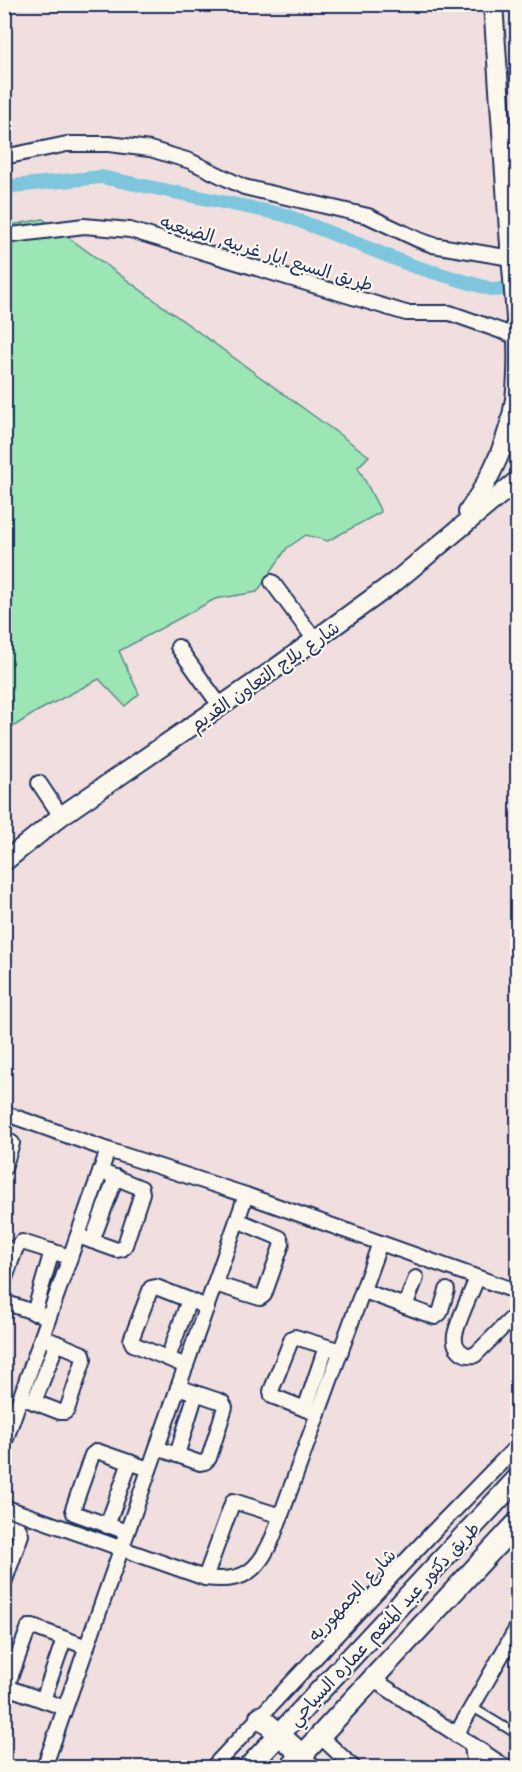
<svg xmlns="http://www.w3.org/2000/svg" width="522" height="1772" font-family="'Playpen Sans','Playpen Sans Arabic',sans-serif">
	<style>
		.green { fill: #9ce6b5; stroke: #5c8a8a; stroke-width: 1.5 }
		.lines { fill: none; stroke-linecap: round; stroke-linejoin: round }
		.canal { stroke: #7dc6dd; stroke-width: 14 }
		.service-casing { stroke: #1b2f5e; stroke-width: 11 }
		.minor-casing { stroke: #1b2f5e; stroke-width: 18 }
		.tertiary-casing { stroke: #1b2f5e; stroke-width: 22 }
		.secondary-casing { stroke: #1b2f5e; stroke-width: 24 }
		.service { stroke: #fbf7ec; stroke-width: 7 }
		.minor { stroke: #fbf7ec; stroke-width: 14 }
		.tertiary { stroke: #fbf7ec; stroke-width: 18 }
		.secondary { stroke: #fbf7ec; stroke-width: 20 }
		.labels { text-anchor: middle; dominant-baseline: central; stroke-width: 4.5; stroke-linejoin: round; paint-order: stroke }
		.street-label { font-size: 18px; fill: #1b2f5e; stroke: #fbf7ec }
	</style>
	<rect width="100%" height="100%" fill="#f1dfdf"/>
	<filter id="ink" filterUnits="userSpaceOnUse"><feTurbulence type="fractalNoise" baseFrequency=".0167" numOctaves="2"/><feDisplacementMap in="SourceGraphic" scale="12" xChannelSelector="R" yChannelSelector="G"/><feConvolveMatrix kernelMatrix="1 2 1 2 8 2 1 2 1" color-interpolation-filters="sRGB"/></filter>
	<g filter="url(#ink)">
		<path class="green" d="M43,219l326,237 -11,11 23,45 -53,29 -22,-6 -19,13 -30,44 -42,7 -96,52 20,43 -14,12 -26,-27 -63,33 -31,20v-506z"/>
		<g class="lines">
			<path class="canal" d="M4,187l97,-10 184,38 128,51 81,24 24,-3"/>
			<g class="service-casing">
				<g id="service">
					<path d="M472,1707l46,28"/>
					<path d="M517,1768l1,-1"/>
				</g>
			</g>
			<g class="minor-casing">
				<g id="minor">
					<path d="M4,157l63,-13h42l41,5 40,12 54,26 124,29 51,24 14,5 78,13"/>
					<path d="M4,236l80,-10 46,4 276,83h44l65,23"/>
					<path d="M272,582l43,58"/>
					<path d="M178,647l43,60"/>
					<path d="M39,783l22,33"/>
					<path d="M4,1113l104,37 138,45 272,97"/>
					<path d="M4,1139l8,4 -8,25"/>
					<path d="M78,1236l39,14 5,-1 3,-4 17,-52 -1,-5 -41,-17"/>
					<path d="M92,1241l24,-64"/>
					<path d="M477,1278c-6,16 -19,41 -22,57 -2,13 8,22 20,20l43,-43"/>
					<path d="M4,1281l12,-34 6,-5 48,15"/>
					<path d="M215,1284l45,14 4,-3 18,-51 -2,-6 -43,-18"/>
					<path d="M364,1291l71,26 5,-4 7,-23"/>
					<path d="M4,1302l38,13"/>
					<path d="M405,1306l11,-28"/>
					<path d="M34,1313l18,-62"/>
					<path d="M168,1358l21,-58"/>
					<path d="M186,1366l-53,-22 -2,-4 20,-52 5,-1 51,20"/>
					<path d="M21,1397l39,15h5l2,-2 17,-51 -1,-5 -41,-17"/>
					<path d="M34,1402l23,-59"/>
					<path d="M305,1409l21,-62"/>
					<path d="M318,1414l-46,-18 -1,-5 21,-53 3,-1 46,14"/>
					<path d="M4,1444l104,-294"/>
					<path d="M157,1448l43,15 5,-1 4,-4 16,-51 -3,-5 -44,-15"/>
					<path d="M177,1455l19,-62"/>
					<path d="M4,1507l201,71c38,5 53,-6 68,-41l107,-294"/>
					<path d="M4,1524l15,5 2,6 -17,48"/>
					<path d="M107,1526l23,-64"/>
					<path d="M127,1532l-53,-19 -1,-4 19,-54 5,-4 52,18"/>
					<path d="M205,1578l28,-77 48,15"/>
					<path d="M373,1679l134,89"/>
					<path d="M43,1700l21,-61"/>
					<path d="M65,1708l-53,-19 -4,-6 21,-56h4l54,20"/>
					<path d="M456,1735l62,-109"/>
					<path d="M320,1736l34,32"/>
					<path d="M472,1746l3,22"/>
					<path d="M302,1755l13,13"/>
					<path d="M44,1768l202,-573"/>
					<path d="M212,1768l219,-234 87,-89"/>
				</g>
			</g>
			<g class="tertiary-casing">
				<g id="tertiary">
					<path d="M468,512c23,-34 41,-72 47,-113 6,-47 -1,-106 -5,-154 -5,-80 -11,-160 -17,-241"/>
					<path d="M4,862l57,-46 211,-145 124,-90 122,-101"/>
				</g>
			</g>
			<g class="secondary-casing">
				<g id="secondary">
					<path d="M260,1717l42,38"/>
					<path d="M248,1768l270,-290"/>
					<path d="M290,1768l228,-246"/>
				</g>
			</g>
			<use href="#service" class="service"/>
			<use href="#minor" class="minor"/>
			<use href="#tertiary" class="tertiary"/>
			<use href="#secondary" class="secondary"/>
		</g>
	</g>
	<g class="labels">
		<g class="street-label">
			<text transform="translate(267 252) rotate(17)">طريق السبع ابار غربيه, الضبعيه</text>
			<text transform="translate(264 675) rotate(-35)">شارع بلاج التعاون القديم</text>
			<text transform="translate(351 1594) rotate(-47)">شارع الجمهوريه</text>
			<text transform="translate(383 1623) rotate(-47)">طريق دكتور عبد المنعم عماره السياحي</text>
		</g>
	</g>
	<rect width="522" height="1772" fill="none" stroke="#fbf7ec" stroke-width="24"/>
	<rect x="12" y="12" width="498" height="1748" fill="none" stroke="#1b2f5e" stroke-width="2" filter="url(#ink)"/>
</svg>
